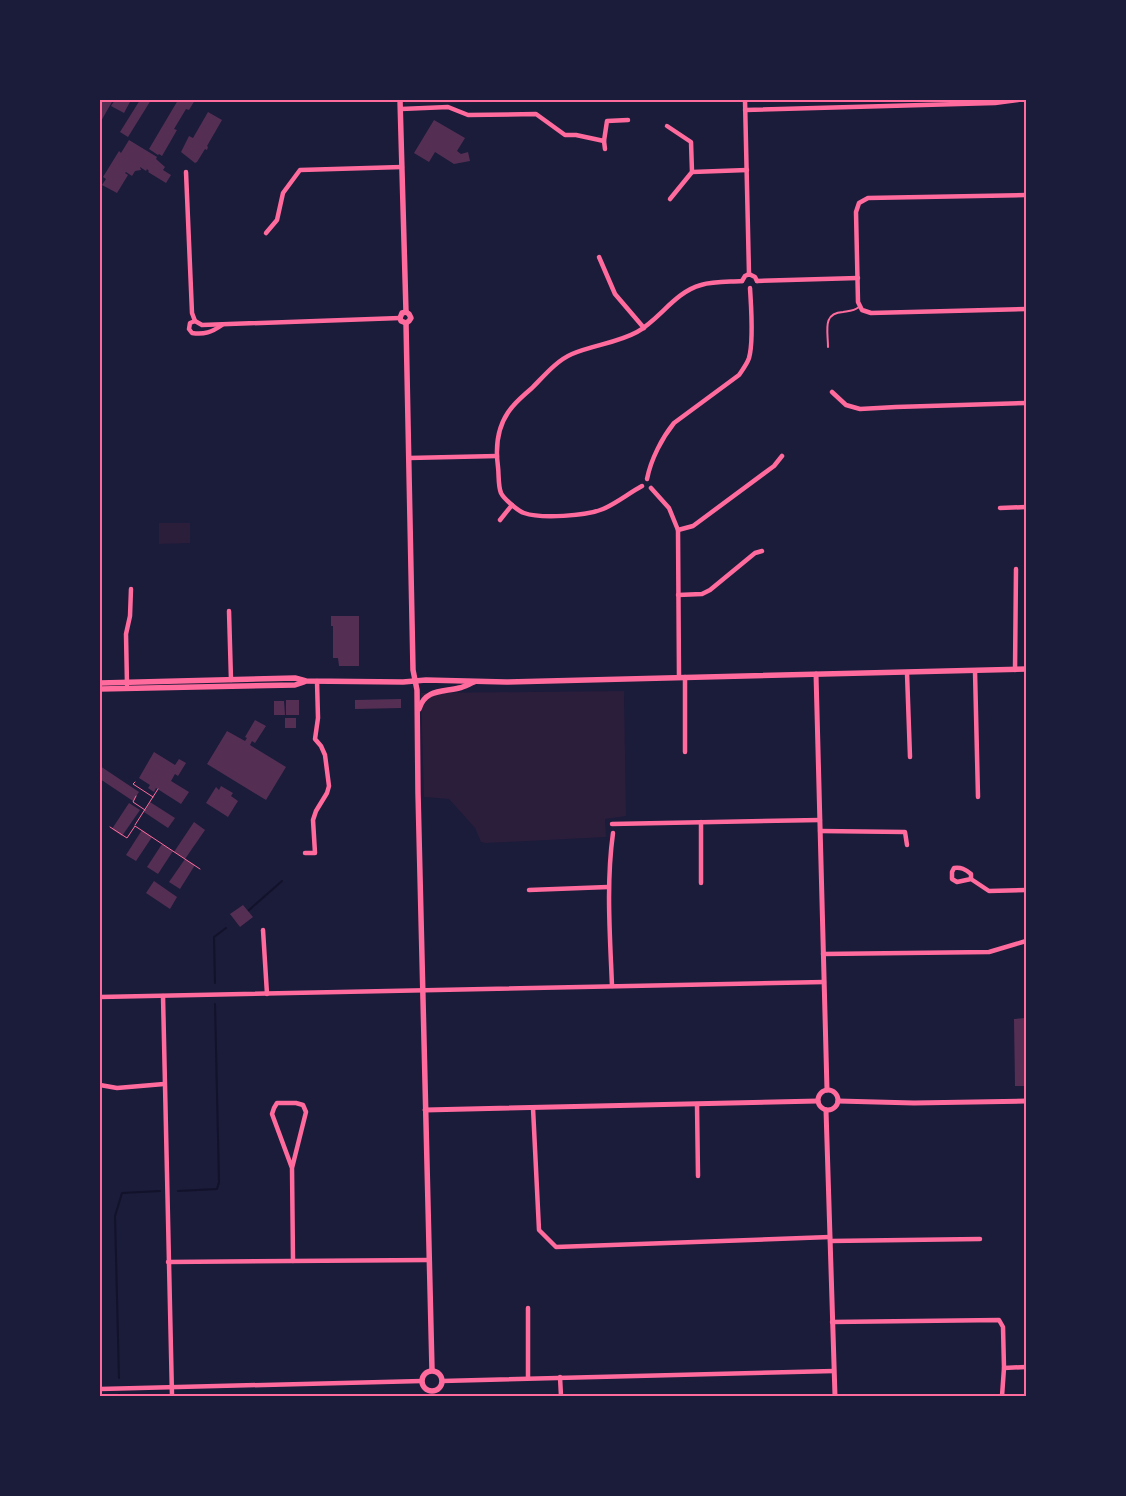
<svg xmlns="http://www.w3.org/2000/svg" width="1126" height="1496" font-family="'DejaVu Sans',sans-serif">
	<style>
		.green { fill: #2a1e3b }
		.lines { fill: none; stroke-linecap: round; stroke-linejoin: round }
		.stream { stroke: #12122b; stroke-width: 2 }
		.building { fill: #542f53 }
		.path { stroke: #ff6b9d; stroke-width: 1 }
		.service { stroke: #ff6b9d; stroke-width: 2 }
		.minor { stroke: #ff6b9d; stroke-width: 4.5 }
		.tertiary { stroke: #ff6b9d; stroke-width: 5 }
		.secondary { stroke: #ff6b9d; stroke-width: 5.5 }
		.neatline { fill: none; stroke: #ff6b9d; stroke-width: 2 }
	</style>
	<rect width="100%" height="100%" fill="#1b1b3a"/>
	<g class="green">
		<path d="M405,100h179l-179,4z"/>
		<path d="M159,523h31v20l-31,1z"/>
		<path d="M624,691l2,125 -21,3 1,18 -120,6 -5,-1 -6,-14 -26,-29 -25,-2 -3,-104z"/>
	</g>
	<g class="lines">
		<g class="stream">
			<path d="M248,911l34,-30"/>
			<path d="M215,983l-1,-46 12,-9"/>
			<path d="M178,1191l39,-2 2,-7 -4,-178"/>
			<path d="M119,1378l-4,-162 7,-23 38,-2"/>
			<path d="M119,1394v2"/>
		</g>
	</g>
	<g class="building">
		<path d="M101,100h12l-13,23v-21z"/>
		<path d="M115,100h16l-7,13 -13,-7z"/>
		<path d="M140,100h11l-23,37 -8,-5z"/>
		<path d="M178,100h17l-6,10 -3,-1 -12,20 3,1 -15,26 -3,-2 -1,1 -9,-6z"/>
		<path d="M208,112l14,8 -15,26 1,1 -1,3 -2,-1 -8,13 -2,1 -14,-11 8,-16 4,2z"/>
		<path d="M434,120l31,18 -8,13 4,3 7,-2 2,9 -16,3 -19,-12 -6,10 -15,-9z"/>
		<path d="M129,140l28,17 -1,2 9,8 -2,3 8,5 -5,8 -18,-11 1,-1 -2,-2 -1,2 -6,-4 1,3 -6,1 -3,5 -6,-4 -1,1 3,2 -11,18 -15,-8 4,-6 -3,-2 16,-26 2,2z"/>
		<path d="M331,616h28v50h-20l-1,-8h-5v-32h-2z"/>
		<path d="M401,699v9l-46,1v-9z"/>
		<rect x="286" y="700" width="13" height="15"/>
		<path d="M274,701h10l1,14h-11z"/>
		<rect x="285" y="718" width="11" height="10"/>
		<path d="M255,720l11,6 -11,17 -3,-2 -2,4 36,22 -20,33 -59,-36 20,-33 18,10 2,-3 -2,-1z"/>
		<path d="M154,752l21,13 4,-6 7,4 -8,13 -3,-2 -4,7 18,11 -8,12 -25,-16 -2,4 -6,-4 2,-3 -11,-7z"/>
		<path d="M100,766l39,26 -6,9 -33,-22z"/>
		<path d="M221,786l12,7 -2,3 7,5 -10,16 -22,-14 10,-16 3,3z"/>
		<path d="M150,802l25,16 -7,10 -24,-16z"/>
		<path d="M129,803l11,7 -18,26 -10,-7z"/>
		<path d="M194,822l11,8 -20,29 -11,-7z"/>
		<path d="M142,830l10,7 -16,24 -10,-6z"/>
		<path d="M162,844l11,7 -15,23 -11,-7z"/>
		<path d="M185,859l10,6 -15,24 -11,-7z"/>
		<path d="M154,881l23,16 -7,12 -24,-16z"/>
		<path d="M243,905l10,12 -13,10 -10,-13z"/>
		<path d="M1026,1018v68h-11l-1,-67z"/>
	</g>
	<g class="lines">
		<g class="path">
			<path d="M135,782l-2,2 20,13"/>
			<path d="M136,796l-3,6 12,8"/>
			<path d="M135,825l23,-36"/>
			<path d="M110,827l17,11 8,-12 65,43"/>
		</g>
		<path class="service" d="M828,347c0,-16 -6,-34 15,-35 6,-1 11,-1 16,-5"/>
		<g class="minor">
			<path d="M745,100l4,174"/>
			<path d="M401,109l47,-2 20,8 68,-1 29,21h11l28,6"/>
			<path d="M745,110l250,-7 23,-3"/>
			<path d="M667,126l24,16 1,30 -22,27"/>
			<path d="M605,149l-1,-8 3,-20 21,-1"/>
			<path d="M186,172l6,141 3,8 7,4 198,-7"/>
			<path d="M692,172l55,-2"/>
			<path d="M1026,195l-158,3 -9,5 -3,9 2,90 4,8 9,3 155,-4"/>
			<path d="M266,233l11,-13 6,-27 17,-23 102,-3"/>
			<path d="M599,257l16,37 29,34"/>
			<path d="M742,281l3,-5 4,-2 6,3 2,4"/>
			<path d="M757,281l101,-3"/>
			<path d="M195,321l-5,2 -1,6 3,4c12,2 20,-1 30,-8"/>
			<path d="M832,392l14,13 14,4 36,-2 130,-4"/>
			<path d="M409,458l88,-2"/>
			<path d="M647,479c4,-20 15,-41 27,-56l65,-48c4,-6 8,-11 10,-17 5,-17 2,-52 1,-70"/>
			<path d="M642,486c-13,7 -25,17 -39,23 -17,7 -62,10 -79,4 -6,-2 -20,-14 -23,-20 -3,-7 -2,-18 -3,-26 -3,-22 0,-44 15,-61 5,-6 12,-12 19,-18 12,-12 24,-27 40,-34 21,-9 45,-11 65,-22 23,-13 38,-40 64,-47 13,-4 28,-3 41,-4"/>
			<path d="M651,488l18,20 9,22 1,147"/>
			<path d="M1000,508l26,-1"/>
			<path d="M500,520l12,-15"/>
			<path d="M678,530l15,-4 81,-60 8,-10"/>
			<path d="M678,595l24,-1 8,-4 45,-37 7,-2"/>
			<path d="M229,611l2,69"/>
			<path d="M1015,670l1,-101"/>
			<path d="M975,671l3,126"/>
			<path d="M907,673l3,84"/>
			<path d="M127,685l-1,-51 4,-18 1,-27"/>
			<path d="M685,752v-75"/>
			<path d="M701,822v61"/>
			<path d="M612,824l208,-4"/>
			<path d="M820,831l85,1 2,13"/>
			<path d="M305,853h10l-2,-33 3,-9 11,-18 2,-7 -4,-31 -4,-9 -6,-7 3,-21 -1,-37"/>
			<path d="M971,879l-14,3 -5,-3v-7l2,-4c7,-1 11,1 17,6v5l18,12 37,-1"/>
			<path d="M529,890l79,-3"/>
			<path d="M263,930l4,64"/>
			<path d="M823,954l166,-2 37,-11"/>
			<path d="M612,986c-2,-51 -6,-102 1,-153"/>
			<path d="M163,996l9,400"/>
			<path d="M100,997l724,-15"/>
			<path d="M100,1085l17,3 47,-4"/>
			<path d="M697,1104l1,72"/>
			<path d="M533,1108l6,122 17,17 274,-10"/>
			<path d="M292,1168l14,-56 -3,-7 -7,-2h-19l-3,5 -2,6 20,54 1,93"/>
			<path d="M830,1241l150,-2"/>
			<path d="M168,1262l261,-2"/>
			<path d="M528,1308v69"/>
			<path d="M832,1322l167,-2 4,7 1,41 -2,28"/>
			<path d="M1004,1368l22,-1"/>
			<path d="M560,1377l1,19"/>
			<path d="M442,1381l392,-10"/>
			<path d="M100,1389l322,-8"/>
		</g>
		<g class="tertiary">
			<path d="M816,674l11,416"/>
			<circle cx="828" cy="1100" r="10"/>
			<path d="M838,1101l76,2 112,-2"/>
			<path d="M425,1110l393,-9"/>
			<path d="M826,1110l9,286"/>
		</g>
		<g class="secondary">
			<path d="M400,100l6,212"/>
			<path d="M406,312l-4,1 -2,5 1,3 5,2"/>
			<path d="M406,312l3,2 2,4 -2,3 -3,2"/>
			<path d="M406,323l7,347 4,20 1,103 14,577"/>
			<path d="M100,683l195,-5 11,3 97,1 23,-2 80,2 520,-13"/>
			<path d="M100,689l195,-4 9,-3"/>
			<path d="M419,709c6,-20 24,-17 40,-21 5,-1 10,-4 15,-6"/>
			<circle cx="432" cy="1381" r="10"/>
		</g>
	</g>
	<rect width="1126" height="1496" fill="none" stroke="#1b1b3a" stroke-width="202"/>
	<rect x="101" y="101" width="924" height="1294" class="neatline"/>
</svg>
